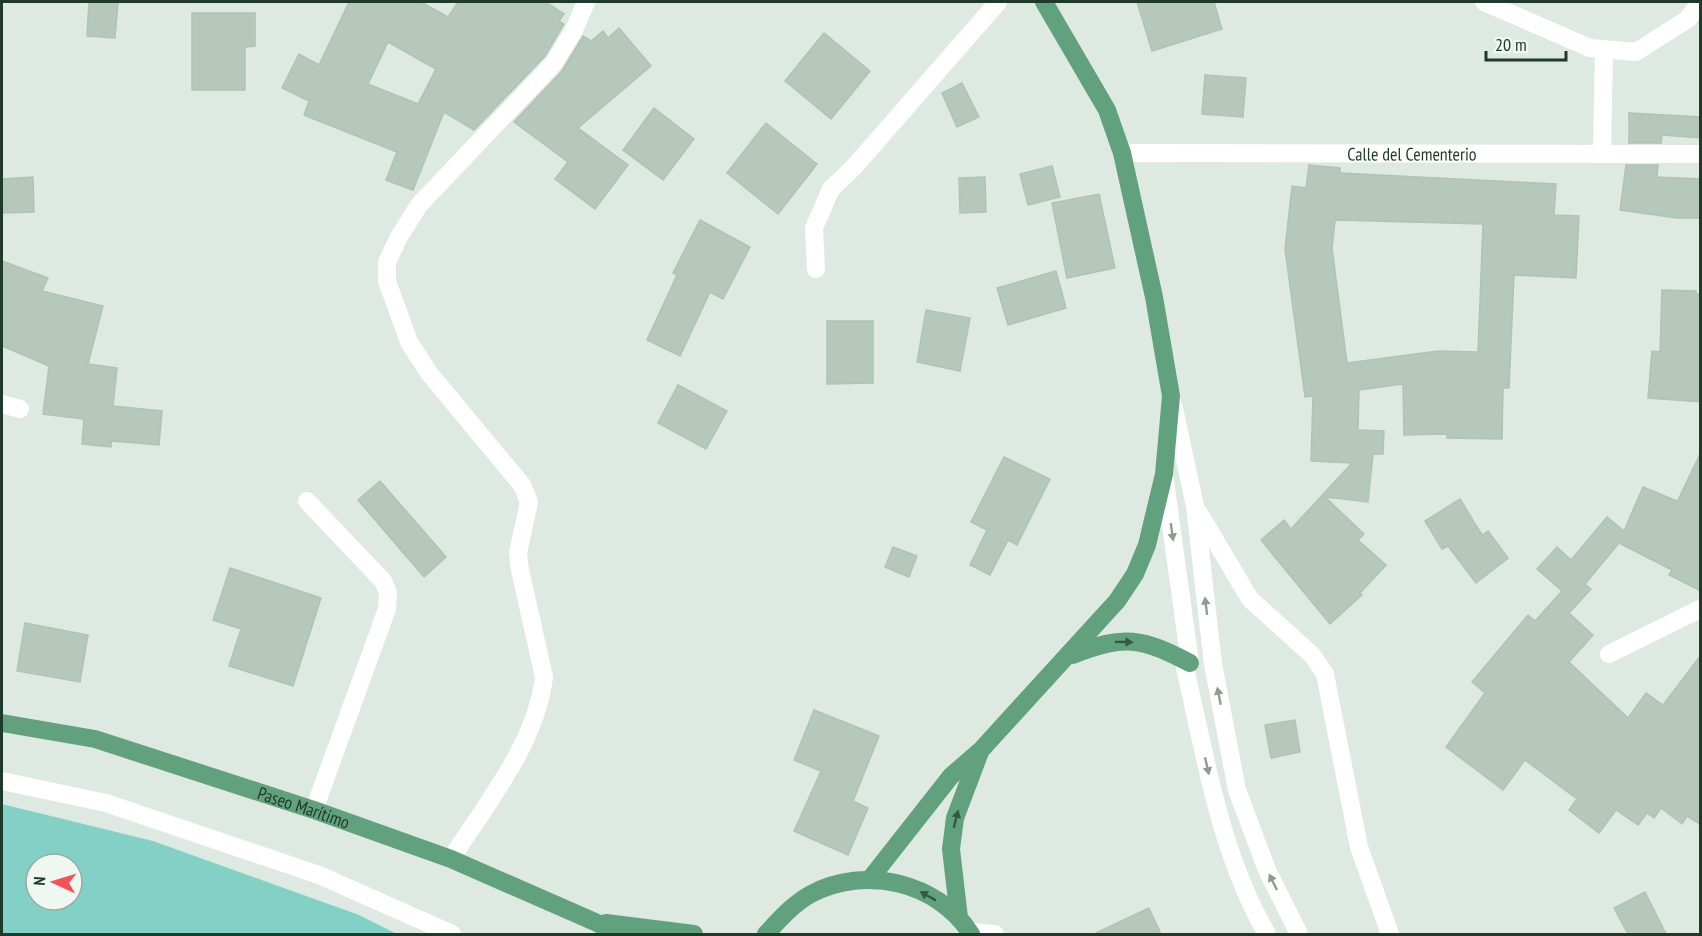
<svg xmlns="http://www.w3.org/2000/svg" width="1702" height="936" font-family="'PT Sans Narrow',sans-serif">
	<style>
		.water { fill: #83d1c6; fill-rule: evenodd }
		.building { fill: #b6c7bc; stroke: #b0c3b6; stroke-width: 1.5; fill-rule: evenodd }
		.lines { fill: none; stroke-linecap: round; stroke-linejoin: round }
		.minor { stroke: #fff; stroke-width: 18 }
		.major { stroke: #61a17e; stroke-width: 18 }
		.oneway { fill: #8f9c95 }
		.oneway2 { fill: #335844 }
		.labels { text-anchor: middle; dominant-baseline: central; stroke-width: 4.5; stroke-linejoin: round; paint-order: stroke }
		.street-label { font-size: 18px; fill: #1f392b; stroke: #eef7f0 }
	</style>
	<rect width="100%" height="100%" fill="#deeae1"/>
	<path class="water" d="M2,804l151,37 206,74 38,19h-395zM36,864h36v36h-36z"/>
	<g class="building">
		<path d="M89,2h29l-3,36 -28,-2z"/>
		<path d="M349,2h72l27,15 10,-15h88l18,12 -5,7 5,3 -19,32 -71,74 -30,-18 -31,78 -27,-10 11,-28 -93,-37 5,-14 -27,-13 17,-34 20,11zM388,42l48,27 -18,35 -50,-20z"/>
		<path d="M1137,2h77l8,27 -70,22z"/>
		<path d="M192,13h63v33l-10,1v43h-53z"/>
		<path d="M619,28l32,38 -73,62 50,37 -33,44 -40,-30 13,-17 -54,-40 48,-51 21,-35 8,5 12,-10 5,7z"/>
		<path d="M824,33l46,38 -39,48 -46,-38z"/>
		<path d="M1205,75l41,3 -3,39 -41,-3z"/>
		<path d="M962,83l17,34 -22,10 -15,-34z"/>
		<path d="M654,108l40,31 -31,41 -40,-30z"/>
		<path d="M1629,113l72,4v21l-39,-3 -1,8h-32z"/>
		<path d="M766,123l51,41 -39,50 -51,-41z"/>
		<path d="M1309,165l31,3v5l216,11 -2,31 25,1 -3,62 -62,-3 -5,113h-6l-1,51 -55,-1v-4l-43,1 -1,-51 -44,6 -1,40 26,1 -1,23h-10l-5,48 -43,-5 39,37 -6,6 28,25 -26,28 2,2 -32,29 -69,-84 23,-20 7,9 61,-66 -41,-2 2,-65 -8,1 -20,-148 7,-63 14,2zM1335,220l148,4 -5,128 -40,-1 -91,12 -15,-115z"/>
		<path d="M1626,165h32l-1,12 44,2v39h-24l-57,-8z"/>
		<path d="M1052,166l8,31 -32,8 -8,-31z"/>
		<path d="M33,177l1,35 -32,1v-34z"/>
		<path d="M985,177l1,35 -26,1 -1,-35z"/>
		<path d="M1099,194l16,74 -48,10 -15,-75z"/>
		<path d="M700,220l50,27 -27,52 -13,-7 -30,64 -33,-16 30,-65 -4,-2z"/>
		<path d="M2,261l46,17 -6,13 61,15 -15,58 29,4 -4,38 49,5 -3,34 -48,-4v6l-29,-3 2,-25 -41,-5 6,-48 -47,-20z"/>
		<path d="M1056,271l10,37 -58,17 -11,-37z"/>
		<path d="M1662,290l34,1v3h5v108l-53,-4 4,-47 8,1z"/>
		<path d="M926,310l44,8 -10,53 -43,-9z"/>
		<path d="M827,321h46v62l-46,1z"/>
		<path d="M678,385l49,26 -21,38 -48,-26z"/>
		<path d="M1701,452v139l-32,-16 3,-5 -53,-27 -34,41 6,5 -22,24 24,22 -24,27 59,56 18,-25 17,12 38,-50v170l-14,-9 -5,8 -21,-16 -7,10 -7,-5 -9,12 -22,-15 -17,23 -30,-23 8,-11 -52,-39 -22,30 -57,-43 39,-54 -13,-11 56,-67 7,6 27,-30 -25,-22 20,-22 14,13 36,-43 17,14 19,-44 34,14 1,-1z"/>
		<path d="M1004,457l46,22 -33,66 -9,-5 -18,35 -20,-10 17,-35 -16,-8z"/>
		<path d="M380,481l66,76 -22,20 -66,-77z"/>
		<path d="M1460,499l22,36 6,-4 20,27 -32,25 -28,-37 -6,3 -17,-28z"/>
		<path d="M893,547l24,9 -8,21 -24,-10z"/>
		<path d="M230,568l91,30 -28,88 -64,-20 12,-37 -28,-9z"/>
		<path d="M25,623l63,12 -8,47 -63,-11z"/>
		<path d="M814,710l65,26 -26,65 15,7 -20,47 -54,-24 27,-60 -27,-11z"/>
		<path d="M1295,720l5,32 -29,6 -6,-33z"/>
		<path d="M1645,892l21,42h-38l-14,-26z"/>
		<path d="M1149,908l12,26h-67z"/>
	</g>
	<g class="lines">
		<g class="minor">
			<path d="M1484,2l106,46 46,4 52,-33 12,-17"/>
			<path id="s1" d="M1122,153l578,1"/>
			<path d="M1602,153l2,-104"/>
			<path d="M816,269l-2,-41 17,-39 23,-22 144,-165"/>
			<path d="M2,404l18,5"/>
			<path d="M1173,404l22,102 18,158 24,126 30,80 32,64"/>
			<path d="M1164,474l26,189 -5,5c21,91 35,185 82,266"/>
			<path d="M307,501l76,80 5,12 -1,16 -73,201"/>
			<path d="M1199,513l51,86 62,56 13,19 34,173 31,87"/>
			<path d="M1609,654l91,-45"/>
			<path d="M2,781l104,22 213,72 133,59"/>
			<path d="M451,859c35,-55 85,-115 93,-182l-24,-107 -2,-17 11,-51 -7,-17 -93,-112 -20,-31 -22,-61v-19l12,-25 20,-32 135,-142 20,-33 12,-28"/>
			<path d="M970,932l25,2"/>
		</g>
		<g class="major">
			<path d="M1073,655c51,-21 69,-17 117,8"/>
			<path id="s2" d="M2,723l93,16 219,71 137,49 144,63 24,12"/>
			<path d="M870,879l81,-103 30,-26 136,-149 18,-27 12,-29 17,-71 7,-78 -17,-99 -32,-144 -15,-43 -63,-108"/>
			<path d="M959,918l-8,-69 4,-31 25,-66"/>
			<path d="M606,923l88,11"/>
			<path d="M766,934c14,-15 27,-30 45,-40 54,-29 127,-12 160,40"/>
		</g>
	</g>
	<defs><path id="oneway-solid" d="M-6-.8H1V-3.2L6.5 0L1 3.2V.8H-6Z" transform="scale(1.5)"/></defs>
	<g class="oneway">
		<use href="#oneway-solid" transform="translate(1172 532) rotate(82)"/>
		<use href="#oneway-solid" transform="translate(1206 606) rotate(-97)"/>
		<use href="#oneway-solid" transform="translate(1219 696) rotate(-101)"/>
		<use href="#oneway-solid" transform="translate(1207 766) rotate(77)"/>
		<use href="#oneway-solid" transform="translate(1273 882) rotate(-116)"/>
	</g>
	<g class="oneway2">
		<use href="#oneway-solid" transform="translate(1124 642) rotate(1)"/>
		<use href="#oneway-solid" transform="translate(956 819) rotate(-76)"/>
		<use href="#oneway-solid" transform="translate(928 896) rotate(-151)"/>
	</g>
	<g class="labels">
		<g class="street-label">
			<text stroke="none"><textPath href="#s1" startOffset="290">Calle del Cementerio</textPath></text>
			<text stroke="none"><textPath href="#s2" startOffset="314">Paseo Marítimo</textPath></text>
		</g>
	</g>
	<rect width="1702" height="936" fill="none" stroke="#1f392b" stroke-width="6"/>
	<g transform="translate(54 882) rotate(274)"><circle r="28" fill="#eef7f0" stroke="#9baba1" stroke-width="1.5"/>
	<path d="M0-4.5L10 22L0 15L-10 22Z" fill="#f55058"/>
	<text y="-9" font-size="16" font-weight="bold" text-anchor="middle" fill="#1f392b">N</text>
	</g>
	<path d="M1486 51v9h80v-9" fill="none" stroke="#1f392b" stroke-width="3"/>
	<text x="1495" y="51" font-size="18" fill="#1f392b" stroke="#eef7f0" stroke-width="4.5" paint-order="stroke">20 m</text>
</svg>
